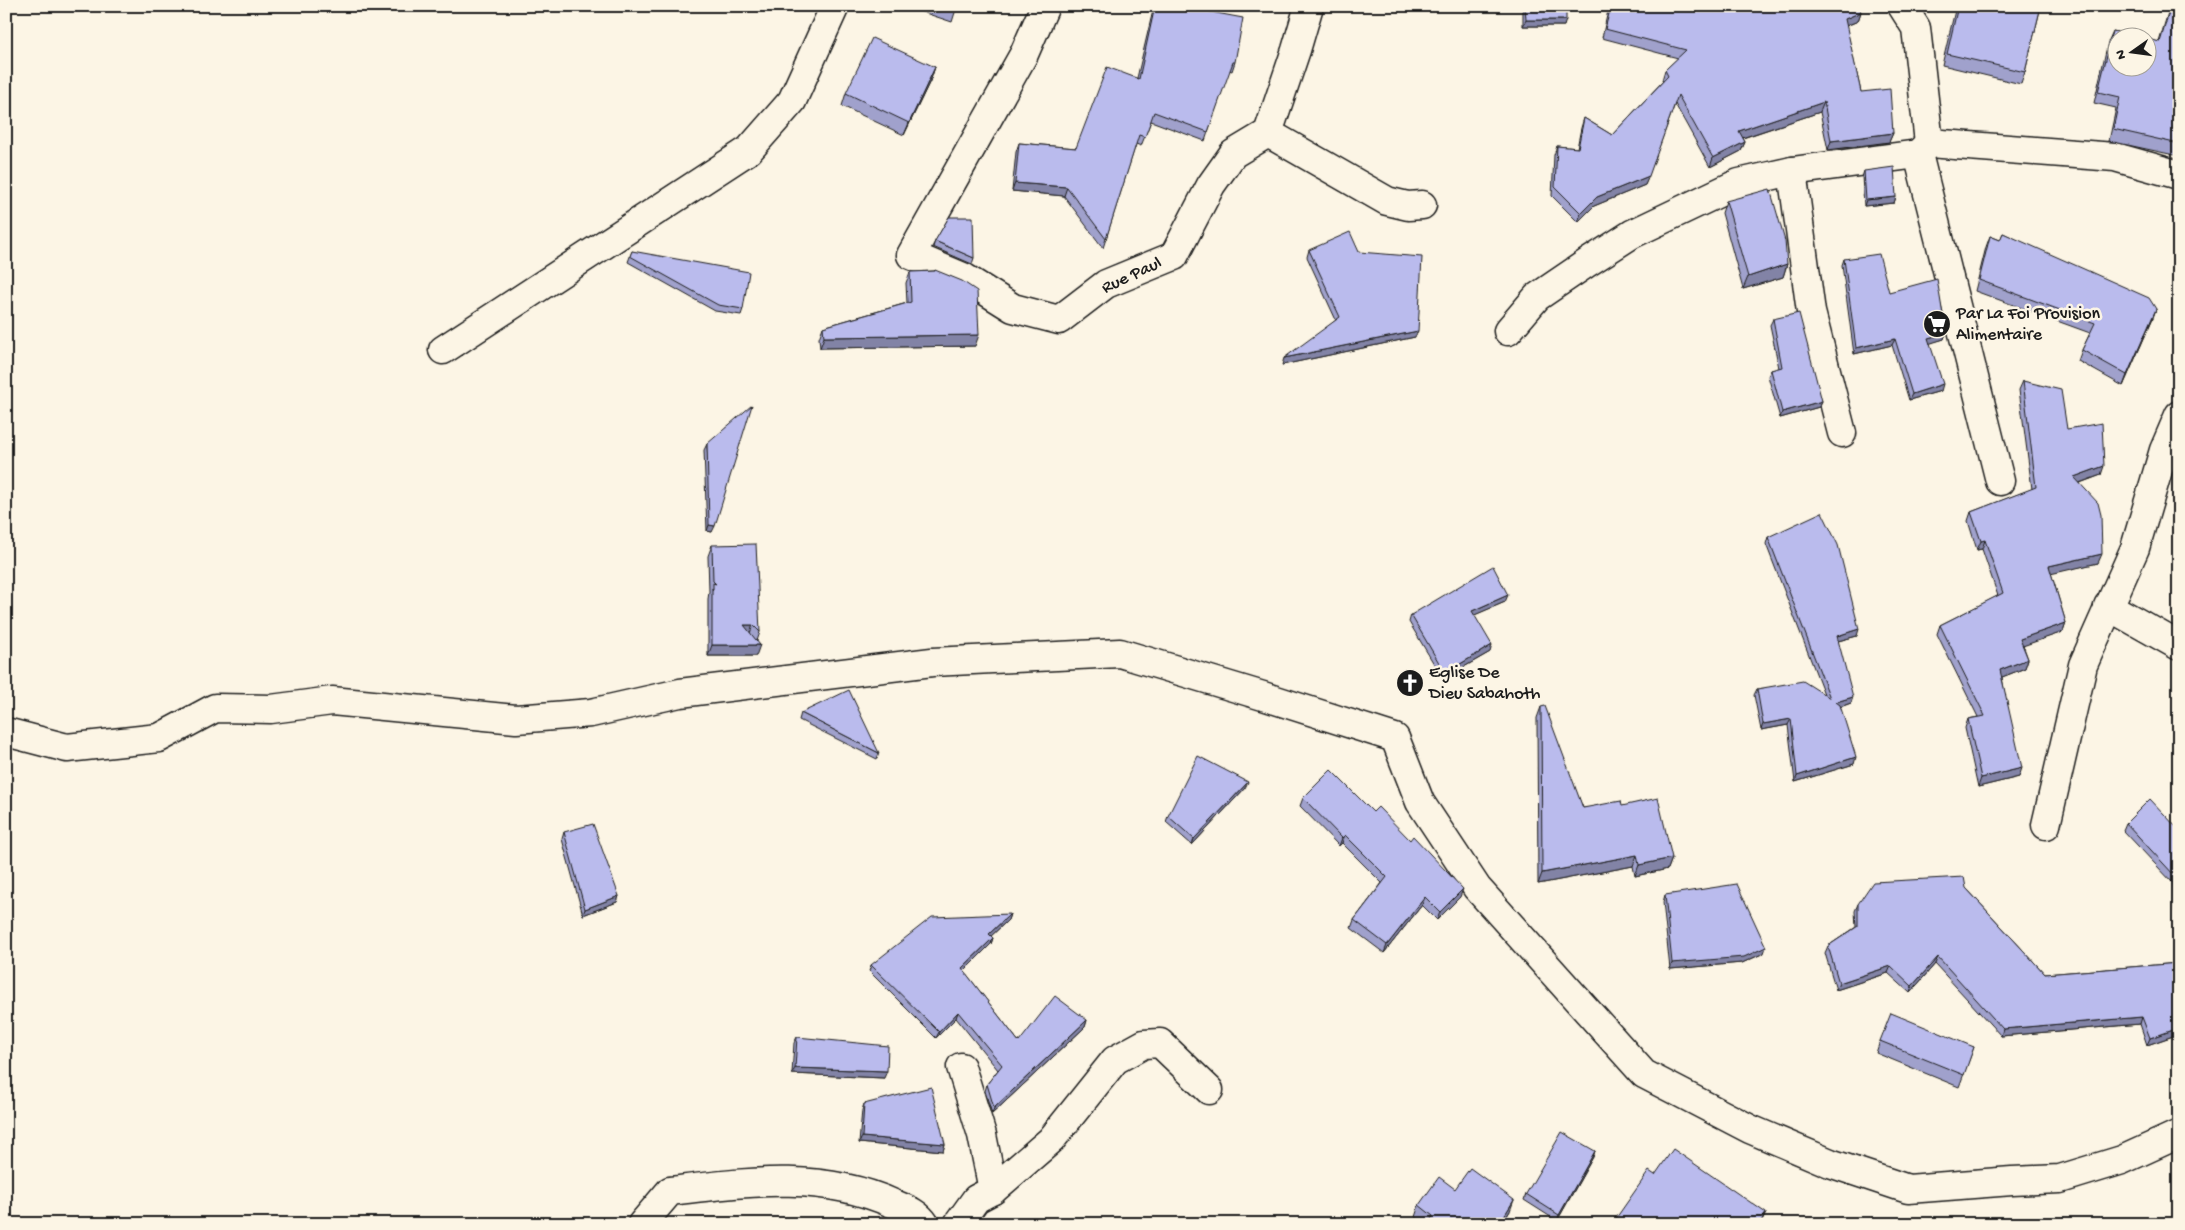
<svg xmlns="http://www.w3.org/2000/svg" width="2185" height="1230" font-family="'Gochi Hand',sans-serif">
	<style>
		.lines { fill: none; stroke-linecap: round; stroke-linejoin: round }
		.minor-casing { stroke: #1c1c1c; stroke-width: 31 }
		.minor { stroke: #fcf5e5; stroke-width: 28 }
		.wall { fill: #a0a1cc; stroke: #1c1c1c }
		.shaded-wall { fill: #8283a6; stroke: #1c1c1c }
		.building { fill: #babbed; stroke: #1c1c1c }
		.labels { text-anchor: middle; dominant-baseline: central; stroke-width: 5; stroke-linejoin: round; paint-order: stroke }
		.street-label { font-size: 18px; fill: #1c1c1c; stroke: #fcf5e5 }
		.poi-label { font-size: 18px; fill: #1c1c1c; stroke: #fcf5e5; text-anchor: start }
	</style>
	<rect width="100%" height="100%" fill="#fcf5e5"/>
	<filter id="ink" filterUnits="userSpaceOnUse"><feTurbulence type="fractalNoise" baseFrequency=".02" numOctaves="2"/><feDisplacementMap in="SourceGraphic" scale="10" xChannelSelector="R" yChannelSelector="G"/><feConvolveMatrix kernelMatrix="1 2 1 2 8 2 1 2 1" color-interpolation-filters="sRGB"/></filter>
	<g filter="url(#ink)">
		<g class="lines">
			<g class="minor-casing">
				<g id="minor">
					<path d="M1045,6l-21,48 -113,201 54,23 48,30 46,12 47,-36 68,-28 37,-71 22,-31 35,-21 28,-83 13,-44"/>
					<path d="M1902,6l14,22 13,115"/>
					<path d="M1268,133l119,68 21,5 14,-1"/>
					<path d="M1929,143l-11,11 82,327"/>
					<path d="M1929,143l186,14 64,18"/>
					<path d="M1792,171l19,141 31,121"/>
					<path d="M1508,331l29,-34 50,-34 45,-29 107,-51 53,-12 126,-17"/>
					<path d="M443,350l306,-200 43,-49 43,-95"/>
					<path d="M2108,606l71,40"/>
					<path d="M6,732l61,16 92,-10 56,-30 56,1 61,-8 184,18 75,-6 89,-20 252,-31 188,-9 143,43 132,42 25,64 57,86 167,186 106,55 80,34 78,26 104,-8 48,-2 62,-19 57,-26"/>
					<path d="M2046,825l37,-160 52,-117 29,-98 15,-35"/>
					<path d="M961,1067l21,68 11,55"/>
					<path d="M642,1224l28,-33c77,-9 151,-20 224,13 12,5 23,8 31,20"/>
					<path d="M958,1224l18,-25 17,-9 58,-50 64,-80 29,-16 16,-1 49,47"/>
				</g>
			</g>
			<use href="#minor" class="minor"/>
		</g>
		<g class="wall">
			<path d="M904,6h53l-5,16z"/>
			<path d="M1154,6h25l56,56 -3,9 -3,-1 -24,71 -54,-20 -10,25 -5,-2 -33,104 -39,-52 -52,-5 4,-39 3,-9 57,5 61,-70z"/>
			<path d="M1523,6h43l-2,20h-41z"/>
			<path d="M1609,6h141l6,4 105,2 -3,9 -12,5 15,66 32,41 -4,9 -61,8 -8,-38 -77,26 2,4 -4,9 -31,16 -35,-63 -30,81 -51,21 -16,16 -26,-26 2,-41 3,-9 20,2 4,-20 3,-10 28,17 51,-54 -1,-1 3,-10 13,-12 -76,-20z"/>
			<path d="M1956,6h85l-16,66 -4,12 -79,-19z"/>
			<path d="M2170,6h9v150l-70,-15 7,-33 -22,-5 14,-61 5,-11 46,11z"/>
			<path d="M935,67l-4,12 -27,56 -62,-29 4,-13z"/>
			<path d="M1864,171l32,26 -2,6 -30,3 -2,-29z"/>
			<path d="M1726,201l61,63 -4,13 -40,12 -21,-76z"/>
			<path d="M2003,233l153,76 -4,11 -29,66 -45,-25 4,-11 8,-17 -115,-42 11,-44 4,-11 10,4z"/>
			<path d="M935,241l39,17 -2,6 -39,-17z"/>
			<path d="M1309,250l106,87 -133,28 54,-45 -29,-63z"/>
			<path d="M632,251l111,58 -2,6 -26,-4 -87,-49z"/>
			<path d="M1844,259l45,33 57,41 -2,6 -15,4 12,48 -32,9 -17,-55 -38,9 -12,-89z"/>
			<path d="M935,270l40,76 -155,2 -1,-10 4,-11 84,-24 -1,-20 4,-11 24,-1z"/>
			<path d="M1773,319l49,82 -3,6 -39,11 -12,-42 3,-6 8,-2 -9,-43z"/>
			<path d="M2023,381l44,48 34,46 -21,8 18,80 -47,10 15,50 -3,9 -40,13 5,14 -3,9 -23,9 17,100 -41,10 -13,-59 3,-9 10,-2 -41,-83 3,-9 58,-29 -16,-47 -5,1 -9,-29 3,-9 61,-23 -13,-99z"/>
			<path d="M707,444l5,88 -5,-1 -3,-81z"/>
			<path d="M1768,537l89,99 -19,5 13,62 -11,4 14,57 -59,18 -7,-57 -27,5 -7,-35 3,-6 67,5 -58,-150z"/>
			<path d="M712,545l48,87 -3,9 -1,15h-48v-57l1,-7 -1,-36z"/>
			<path d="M1505,602l-31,13 16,37 -47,27 -34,-57 2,-7z"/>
			<path d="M1541,707l42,101 39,-2 50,52 -4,11 -33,7 -2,-10 -95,18 -1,-166z"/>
			<path d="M801,713l78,40 -2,6 -78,-39z"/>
			<path d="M1245,788l-53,57 -26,-23 2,-6z"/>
			<path d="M1303,798l70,14 87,85 -23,23 -15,-15 -38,48 -33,-25 3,-8 28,-37 -40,-40 -3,3 -39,-40z"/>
			<path d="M2126,823l53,7v127l-6,-74 -50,-53z"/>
			<path d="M564,832l55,64 -2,6 -34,13 -21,-76z"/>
			<path d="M1966,888l79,86 134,-11v71l-32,11 -7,-21 -139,12 -66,-72 -25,29 -22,-20 -52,17 -11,-37 3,-7 28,-19 -1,-16 3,-7z"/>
			<path d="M1665,895l99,58 -22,10 -72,6 -7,-67z"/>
			<path d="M1010,914l-2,6 -17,16 2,2 -2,6 -27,27 55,71 68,-22 -2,7 -93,87 -7,-23 2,-7 11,-14 -42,-52 -20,20 -67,-67 2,-6z"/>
			<path d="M797,1037l87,41 -92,-4 2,-31z"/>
			<path d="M1880,1041l94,6 -15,40 -83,-34z"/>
			<path d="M864,1104l81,40 -2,7 -84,-8 3,-33z"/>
			<path d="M1595,1151l-2,6 -36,64 -33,-21 2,-6z"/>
			<path d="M1455,1189l55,22 -8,13h-78l-9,-7 4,-12z"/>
		</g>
		<g class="shaded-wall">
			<path d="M1861,12l-3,9 -17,7 4,-9z"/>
			<path d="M1526,20h40l-2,6h-41z"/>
			<path d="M935,67l-4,12 -27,56 5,-12z"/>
			<path d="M1824,102l-4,10 -84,28 3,-9z"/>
			<path d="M1893,133l-4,9 -61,8 3,-9z"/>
			<path d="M1745,142l-4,9 -31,16 3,-9z"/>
			<path d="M1649,176l-4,9 -51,21 -16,16 3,-9 16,-16z"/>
			<path d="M1015,183l52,4 -3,9 -52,-5z"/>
			<path d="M1896,197l-2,6 -30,3 2,-6z"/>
			<path d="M1787,264l-4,13 -40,12 5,-12z"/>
			<path d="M2156,309l-4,11 -29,66 4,-11z"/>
			<path d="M1418,331l-3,6 -133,28 2,-7z"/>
			<path d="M1946,333l-2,6 -19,6 3,-7z"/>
			<path d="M979,335l-4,11 -155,2 4,-11z"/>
			<path d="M1895,339l-3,6 -38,9 2,-6z"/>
			<path d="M1943,384l-2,7 -32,9 3,-6z"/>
			<path d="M1822,401l-3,6 -39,11 2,-6z"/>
			<path d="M2104,466l-3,9 -30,11 3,-9z"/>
			<path d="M709,525l6,1 -3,6 -5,-1z"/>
			<path d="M1985,540l-3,9 -5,1 4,-9z"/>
			<path d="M2102,554l-4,9 -52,12 3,-9z"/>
			<path d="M1508,595l-3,7 -35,15 2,-6z"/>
			<path d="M2066,623l-3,9 -46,16 3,-9z"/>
			<path d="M744,625h9l-4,11z"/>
			<path d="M1859,629l-2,7 -23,6 3,-6z"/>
			<path d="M712,645h48l-4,11h-48z"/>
			<path d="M1492,645l-2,7 -47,27 2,-6z"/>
			<path d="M2028,659l-3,9 -28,11 3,-9z"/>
			<path d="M1853,697l-2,6 -17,6 2,-7z"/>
			<path d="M1791,719l-3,6 -27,5 2,-6z"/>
			<path d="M1856,757l-2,7 -59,18 2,-6z"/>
			<path d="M2022,768l-3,9 -41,10 3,-9z"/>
			<path d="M1248,782l-3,6 -53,57 2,-6z"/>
			<path d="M1345,835l-3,8 -3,3 3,-8z"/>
			<path d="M1637,855l-4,11 -95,18 4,-11z"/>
			<path d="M1672,858l-4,11 -33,7 4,-11z"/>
			<path d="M1463,889l-3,8 -23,23 3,-8z"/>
			<path d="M619,896l-2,6 -34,13 2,-6z"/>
			<path d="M1425,897l-3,8 -38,48 3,-8z"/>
			<path d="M1010,914l-2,6 -21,20 2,-6z"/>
			<path d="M993,938l-2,6 -31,31 2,-7z"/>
			<path d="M1766,947l-2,6 -22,10 -72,6 2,-6z"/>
			<path d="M1938,957l-3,7 -25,29 2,-7z"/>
			<path d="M1891,966l-3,7 -52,17 3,-7z"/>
			<path d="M958,1012l-2,6 -20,20 3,-6z"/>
			<path d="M2142,1017l-2,7 -139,12 2,-7z"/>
			<path d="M1087,1020l-2,7 -93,87 2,-6z"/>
			<path d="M2179,1028v6l-32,11 3,-7z"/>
			<path d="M795,1068l92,3 -3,7 -92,-4z"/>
			<path d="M862,1137l83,7 -2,7 -84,-8z"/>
			<path d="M1595,1151l-2,6 -36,64 2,-6z"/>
			<path d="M1514,1200l-4,11 -8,13h-3z"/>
			<path d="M1766,1213l-5,11h-2z"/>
		</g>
		<g class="building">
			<path d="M947,6h10l-1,3z"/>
			<path d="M1155,6h24l64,12 -8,44h-2l-25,70 -54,-20 -9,25 -6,-2 -33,104 -39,-52 -52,-4 4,-40 57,5 31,-81 32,12z"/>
			<path d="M1525,6h41v14h-40z"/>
			<path d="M1611,6h139l6,4 9,-4h94l2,6 -16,7 16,73 29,-3 3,44 -62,8 -7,-39 -85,29 6,11 -32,16 -35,-63 -29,81 -52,21 -16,16 -26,-26 2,-41 21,2 6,-30 28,17 56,-59 -3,-6 21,-20 -81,-21z"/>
			<path d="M1958,6h83l-16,66 -78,-18z"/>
			<path d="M2171,6h8v138l-66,-15 7,-32 -22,-5 15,-61 27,7h-22v30h30v-29l12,3z"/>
			<path d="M872,38l63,29 -26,56 -63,-30z"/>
			<path d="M1894,167l2,30 -30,3 -2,-29z"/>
			<path d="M1770,189l15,52 2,23 -39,13 -22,-76z"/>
			<path d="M949,217h24l1,41 -39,-17z"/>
			<path d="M1350,232l9,20 63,5 -4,74 -134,27 56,-41 -31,-67z"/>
			<path d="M2003,233l146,65 7,11 -29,66 -45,-25 13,-27 -116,-43 11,-44 10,4z"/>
			<path d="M632,251l117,21 -6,37 -25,-4 -88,-49z"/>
			<path d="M1879,254l10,38 48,-13 9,54 -18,5 15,46 -31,10 -17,-55 -39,9 -12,-89z"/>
			<path d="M935,270l27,11 15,10 2,44 -155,2 -1,-10 88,-25 -1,-30 25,-1z"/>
			<path d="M1799,313l23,88 -40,11 -11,-42 11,-3 -9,-48z"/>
			<path d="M2023,381l38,9 6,39 35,-6 2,43 -30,11 24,26 3,12 1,39 -53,12 17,57 -46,16 8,20 -28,11 22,98 -41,10 -13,-59 17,-3 -45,-91 63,-32 -18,-53 -4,1 -10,-29 65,-25z"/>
			<path d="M752,405l-37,121 -6,-1 -2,-81z"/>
			<path d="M1822,512l16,33 21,84 -22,7 16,61 -17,5 4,3 16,52 -59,19 -6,-57 -28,5 -6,-35 46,-8 27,17 -62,-161z"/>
			<path d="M756,544l4,88 -7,-7h-9l16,20h-48v-57l1,2v-7l3,1 -3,-3 -1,-36z"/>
			<path d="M1493,566l15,29 -36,16 20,34 -47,28 -34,-58z"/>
			<path d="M849,690l30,63 -78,-40z"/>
			<path d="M1545,706l38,102 38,-7 1,5 36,-8 14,60 -33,7 -2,-10 -95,18 -1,-166z"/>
			<path d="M1198,756l50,26 -54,57 -26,-23z"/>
			<path d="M1331,770l42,42 5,-5 32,33 3,-4 50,53 -23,23 -15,-15 -38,48 -33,-25 33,-43 -42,-42 -3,3 -39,-40z"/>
			<path d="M2150,799l29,31v88l-4,-42 -49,-53z"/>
			<path d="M593,824l26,72 -34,13 -21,-77z"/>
			<path d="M1964,877l2,11 79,86 134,-11v65l-29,10 -8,-21 -139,12 -65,-72 -26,29 -21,-20 -52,17 -11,-37 30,-20v-22l15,-22z"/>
			<path d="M1737,884l29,63 -22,10 -72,6 -7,-68z"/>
			<path d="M1010,914l-21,20 4,4 -31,30 57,74 36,-46 32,24 -93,88 -7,-24 15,-19 -44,-53 -19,20 -68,-67 61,-48z"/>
			<path d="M1891,1013l83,34 -10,28 -84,-34z"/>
			<path d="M797,1037l91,9 -1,25 -92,-3z"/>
			<path d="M931,1087l14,57 -83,-7 2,-33z"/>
			<path d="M1562,1132l33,19 -36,64 -33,-21z"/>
			<path d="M1673,1149l93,64 -7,11h-147l37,-53 6,4z"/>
			<path d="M1470,1168l44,32 -15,24h-71l5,-8 -14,-11 20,-28 16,12z"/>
		</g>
	</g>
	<defs>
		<g id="supermarket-disc" transform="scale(1.4375)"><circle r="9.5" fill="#1c1c1c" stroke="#fcf5e5"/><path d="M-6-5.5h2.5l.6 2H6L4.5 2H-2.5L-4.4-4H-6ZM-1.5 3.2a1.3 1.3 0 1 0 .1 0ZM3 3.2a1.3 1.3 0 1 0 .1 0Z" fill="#fff"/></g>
		<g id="church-disc" transform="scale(1.4375)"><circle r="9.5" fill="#1c1c1c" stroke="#fcf5e5"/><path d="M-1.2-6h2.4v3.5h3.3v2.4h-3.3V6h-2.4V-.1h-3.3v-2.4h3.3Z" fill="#fff"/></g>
	</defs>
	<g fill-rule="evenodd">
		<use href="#supermarket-disc" x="1937" y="324"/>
		<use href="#church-disc" x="1410" y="683"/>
	</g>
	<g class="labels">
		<g class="street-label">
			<text transform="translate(1132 276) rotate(-25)">Rue Paul</text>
		</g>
		<g class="poi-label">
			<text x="1956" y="314">Par La Foi Provision<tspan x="1956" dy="21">Alimentaire</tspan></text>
			<text x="1429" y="673">Eglise De<tspan x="1429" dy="21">Dieu Sabahoth</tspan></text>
		</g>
	</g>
	<rect width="2185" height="1230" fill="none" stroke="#fcf5e5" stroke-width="25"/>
	<rect x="12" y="12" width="2160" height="1205" fill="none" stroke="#1c1c1c" stroke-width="2" filter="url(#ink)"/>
	<g transform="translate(2132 52) rotate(256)"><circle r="24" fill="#fcf5e5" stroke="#a29e95"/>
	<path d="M0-4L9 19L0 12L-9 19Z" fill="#1c1c1c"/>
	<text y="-8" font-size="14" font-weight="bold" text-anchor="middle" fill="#1c1c1c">N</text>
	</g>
</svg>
